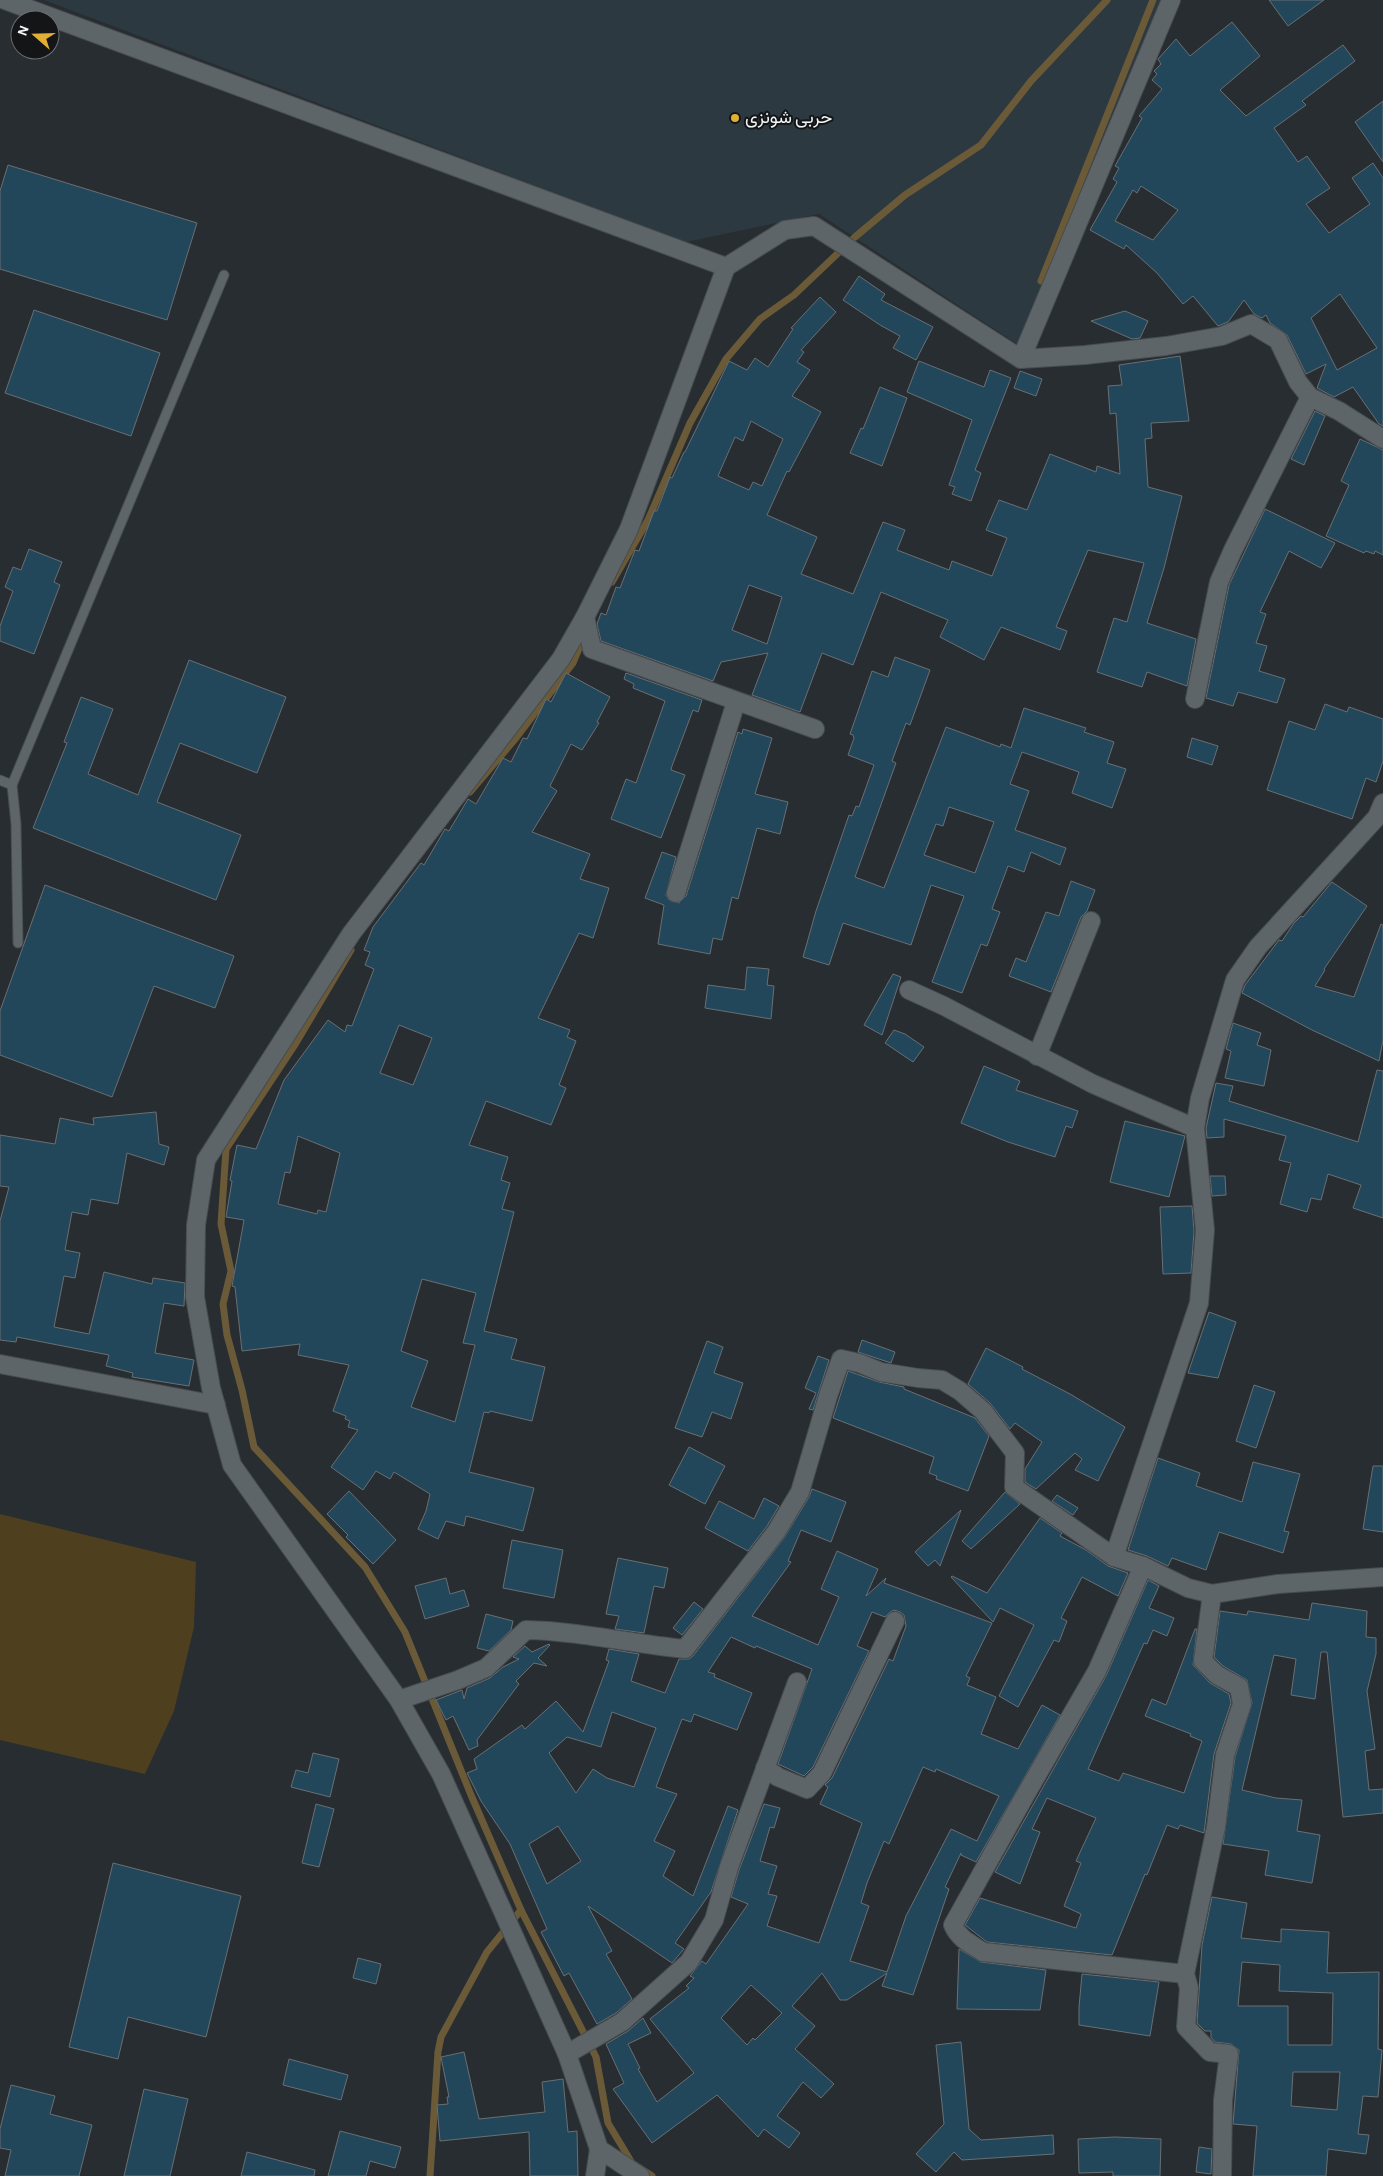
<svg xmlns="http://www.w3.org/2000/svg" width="1383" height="2176" font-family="'Alegreya Sans',Vazirmatn,sans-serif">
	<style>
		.built { fill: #2d3940 }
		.green { fill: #4e3f1e }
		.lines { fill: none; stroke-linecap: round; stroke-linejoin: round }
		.stream { stroke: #6b5a38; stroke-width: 7 }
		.building { fill: #22475b; stroke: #696f73; fill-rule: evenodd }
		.service-casing { stroke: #464c4f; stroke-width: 11 }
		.minor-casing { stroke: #464c4f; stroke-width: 20 }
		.service { stroke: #5e6569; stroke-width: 9 }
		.minor { stroke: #5e6569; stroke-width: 18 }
		.poi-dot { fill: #e1af34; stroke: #131517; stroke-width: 2 }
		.labels { text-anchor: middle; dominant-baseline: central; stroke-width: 4; stroke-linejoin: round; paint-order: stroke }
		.poi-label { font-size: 18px; fill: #f2f6f8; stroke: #131517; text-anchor: start }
	</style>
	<rect width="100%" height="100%" fill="#282d31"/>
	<path class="built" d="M44,0h1118l-142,346 -201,-132 -133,28z"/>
	<path class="green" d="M0,1514l196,48 -2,65 -20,84 -29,63 -145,-34z"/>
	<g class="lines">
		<g class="stream">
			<path d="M1041,281l112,-281"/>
			<path d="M612,582l36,-62 42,-97 36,-64 34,-40 34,-24 61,-58 50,-42 76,-50 50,-64 76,-81"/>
			<path d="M470,792l46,-54 57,-75 12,-29"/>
			<path d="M351,950l-55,93 -70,106 -5,75 10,47 -8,33 4,31 15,55 12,57 111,120 40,65 66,163 50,115 75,147 12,66 24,40 20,13"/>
			<path d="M430,2176l8,-124 3,-15 46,-85 34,-42"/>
		</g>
	</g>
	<g class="building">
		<path d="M1269,0h55l-36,26z"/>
		<path d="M1232,22l28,34 -40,34 26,26 97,-71 12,16 -53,40 4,4 -32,23 24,34 9,-6 23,32 -24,16 23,29 41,-29 -18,-26 21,-15 10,15v248l-4,-2 -26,-37 -19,10 -17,-9 9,-24 -20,10 -19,-39 -17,-12 -4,-8 -4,3 -8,-4 -10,-14 -16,22 -10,4 -25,-30 -10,8 -26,-31 -31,-28 -2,4 -34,-19 27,-48 -4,-3 6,-11 -4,-2 27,-48 -3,-2 23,-27 -10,-9 5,-6 -3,-3 7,-7 -3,-5 18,-20 14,17zM1141,186l37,24 -25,30 -38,-19 18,-31 4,3zM1340,294l37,54 -40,22 -26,-52z"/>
		<path d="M1383,101v61l-28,-40z"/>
		<path d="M8,165l189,58 -30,97 -167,-51v-78z"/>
		<path d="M859,276l26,18 -4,6 52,27 -17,33 -23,-12 7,-12 -20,-11 -37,-25z"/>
		<path d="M820,297l16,15 -35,38 3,2 -7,10 13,8 -18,26 29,16 -32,60 -2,-1 -20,44 50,22 -16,37 52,20 30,-72 22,8 -8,20 52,20 3,-9 40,15 15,-38 -21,-8 13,-30 28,10 23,-56 46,18 1,-6 23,8 -4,-61 -6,1 -2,-28 14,-1 -3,-20 61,-9 9,65 -38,2 1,15 -7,1 3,48 34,9 -18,72 -17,55 49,16 -9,47 -40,-14 -5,15 -45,-15 17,-54 13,4 17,-59 -56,-13 -32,77 11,4 -7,19 -59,-23 -17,33 -44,-23 8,-17 -67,-28 -28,73 -31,-12 -22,59 -48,-17 16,-42 -47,9 -8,19 -112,-40 -4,-17 4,-11 5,2 10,-28 4,1 15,-38 4,1 15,-40h3l13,-34 2,1 12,-26h1l44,-91 18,9 8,-12 13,9 25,-38 -2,-1zM751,421l32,18 -21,47 -9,-4 -4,8 -31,-14 17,-39 8,4zM749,585l33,12 -15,47 -35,-14z"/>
		<path d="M34,310l126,43 -29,83 -126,-43z"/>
		<path d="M1125,311l23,10 -8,17 -8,1 -41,-18z"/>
		<path d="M919,361l65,26 6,-17 21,8 -36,92 6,3 -10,28 -19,-7 3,-7 -6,-2 23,-65 -65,-28z"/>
		<path d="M1020,371l22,8 -6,17 -22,-8z"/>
		<path d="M880,387l27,11 -25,68 -32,-13 11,-25 2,1z"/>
		<path d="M1315,411l10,5 -21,49 -13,-6z"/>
		<path d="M1360,439l23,11v105l-8,-4 -1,3 -8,-3 -2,2 -38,-17 23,-51 -8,-4z"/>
		<path d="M1265,509l70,34 -14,25 -32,-17 -29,61 6,2 -10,29 11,3 -8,25 26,8 -8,24 -39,-11 -5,14 -27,-8 23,-113z"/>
		<path d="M29,549l33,13 -8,20 6,3 -26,69 -34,-13v-15l13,-35 -8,-4 8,-20 8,3z"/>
		<path d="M895,657l35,13 -20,55 -4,-2 -14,38 4,2 -41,114 29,11 62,-161 54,20 1,-3 10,4 13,-40 62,20 -2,4 30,10 -7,21 19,6 -14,39 -40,-15 7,-21 -57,-20 -12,32 19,7 -14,39 51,18 -6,17 -29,-13 -7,20 -16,-6 -16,43 8,3 -13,34 -6,-2 -19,49 -30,-11 32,-86 -33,-11 -20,60 -68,-22 -14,42 -26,-8 13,-46 33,-96 3,1 4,-10 3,1 15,-42 -26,-10 6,-17 -1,-3 -3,-1 22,-63 16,6zM949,807l45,15 -19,51 -51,-18 12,-31 7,2z"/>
		<path d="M189,660l97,37 -29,76 -77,-30 -23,59 84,33 -25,65 -183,-72 34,-85 -3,-1 17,-45 32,12 -25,65 50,21z"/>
		<path d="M566,673l44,24 -13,25 2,1 -17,27 -11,-6 -21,42 7,5 -25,41 58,22 -10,25 29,9 -16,50 -14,-5 -41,85 32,12 -3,7 9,4 -17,44 7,3 -15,37 -65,-24 -17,44 39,12 -7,23 9,3 -8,26 12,3 -30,119 33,8 -6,20 34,8 -13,54 -42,-10 -1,2 -5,-1 -15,60 65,16 -11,43 -57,-15 -2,10 -18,-5 -8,18 -20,-10 8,-18 4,-17 -36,-22 -4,7 -14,-8 -13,19 -32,-23 27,-37 -10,-3 2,-6 -5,-2 1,-3 -13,-5 16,-46 -51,-10 2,-11 -58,7 -7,-64 -3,-1 12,-66 -18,-3 6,-36 -2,-1 7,-35 19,4 28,-69 44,-60 17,12 2,-7 5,1 22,-57 -9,-4 5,-13 -6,-2 9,-23 48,-64 3,2 21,-36 4,2 19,-32 8,5 27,-46 8,4 12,-24 4,1 19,-40 5,3zM399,1025l33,13 -19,47 -33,-12zM298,1136l42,17 -14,59 -8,-2 -1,4 -39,-10 7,-32 5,1zM422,1279l54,14 -13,50 12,2 -20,77 -44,-15 17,-46 -27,-10z"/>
		<path d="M626,673l76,27 -4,12 -5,-2 -21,56 -1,4 14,5 -24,63 -50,-19 15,-40 10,4 29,-82 -32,-13 1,-4 -10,-5z"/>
		<path d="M1325,704l22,8 2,-5 34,12v42l-7,21 -10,-4 -14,41 -85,-29 22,-69 26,9z"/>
		<path d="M743,729l29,9 -17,56 33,8 -8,32 -23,-6 -19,71 -6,-2 -10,43 -9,-2 -3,16 -52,-10 6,-39 -19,-7 17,-46 14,5 -10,38 3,5 10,3 7,-7 52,-164 4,2z"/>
		<path d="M1192,738l26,8 -6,19 -25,-8z"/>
		<path d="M1071,881l24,9 -8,21 -6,6 -30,75 -42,-16 7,-18 10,4 20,-50 13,4z"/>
		<path d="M1332,882l35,24 -43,63 1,1 -10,16 39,11 27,-73 2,1v115l-4,21 -67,-31 -70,-37 3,-8 34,-45 3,1 12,-18 7,-7 2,1z"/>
		<path d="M45,885l189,71 -19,52 -61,-22 -42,111 -112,-42v-44z"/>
		<path d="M747,967l22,2 -2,16 7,1 -3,33 -66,-11 3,-23 37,5z"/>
		<path d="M893,974l8,3 -19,58 -18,-10z"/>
		<path d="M1233,1023l28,10 -4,12 14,5 -7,36 -39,-8 6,-27 -5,-2z"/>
		<path d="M894,1030l11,4 19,13 -11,15 -28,-19z"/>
		<path d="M984,1066l36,15 -4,9 62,21 -6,17 -6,-2 -11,31 -47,-15 -47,-19z"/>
		<path d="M1377,1070l6,1v147l-30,-10 8,-23 -33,-11 -7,26 -10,-2 -4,14 -27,-8 11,-41 -12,-3 7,-24 -62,-17v18l-17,1 -1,-10 10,-45 17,3 -4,15 129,41z"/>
		<path d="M156,1112l3,32 10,3 -5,18 -37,-12 -9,51 -27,-5 -3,16 -16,-3 -7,38 15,3 -5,25 -11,-2 -10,51 35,7 15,-62 48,12 1,-6 32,5 -1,23 -20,-3 -9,50 39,7 -5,26 -57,-9 1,-4 -27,-7 3,-11 -92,-18 -1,5 -16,-2v-119l9,-34 -9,-1v-51l55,9 5,-26 34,7 -1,-7z"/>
		<path d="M1125,1121l60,15 -16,61 -59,-15z"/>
		<path d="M1210,1176h15l1,19 -14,1z"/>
		<path d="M1192,1206l2,25 -3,42 -28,1 -3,-67z"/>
		<path d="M1209,1312l27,10 -18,56 -30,-5z"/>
		<path d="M862,1340l33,12 -4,11 -33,-11z"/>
		<path d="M707,1341l16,6 -9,26 29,10 -12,36 -19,-7 -10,25 -27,-9z"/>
		<path d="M986,1348l37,19 -1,2 48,25 55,33 -27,54 -23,-11 7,-11 -7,-6 -39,36 -11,-7v-13l17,-27 -27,-19 -5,6 -20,-26 -22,-19z"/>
		<path d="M818,1356l11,4 -16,50 -4,-1 7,-16 -11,-5z"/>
		<path d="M848,1371l31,11 25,5v2l71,29 14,18 -21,55 -32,-12 1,-3 -8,-3 5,-16 -101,-39z"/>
		<path d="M1254,1385l21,7 -19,56 -20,-7z"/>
		<path d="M689,1447l36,19 -20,38 -36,-19z"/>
		<path d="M1158,1458l42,15 -4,13 46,16 11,-40 47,12 -16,57 5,1 -6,21 -64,-21 -13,38 -34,-12 -4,8 -21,-10 -19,-6z"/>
		<path d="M1373,1466h10v66l-20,-3z"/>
		<path d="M812,1489l34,13 -15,40 -30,-12 -13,31 3,1 -39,54 66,29 21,-48 -18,-8 16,-38 41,18 -12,27 20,-18 -2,5 108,40 -26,53 4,2 -3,7 29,12 -15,37 37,15 24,-44 18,10 -84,147 -15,-7v-2l-16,34 4,2 -36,106 -31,-9 5,-13 -40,27h-7l-18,-27 -30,33 23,20 -20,23 39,35 -13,14 -18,-16 -26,34 23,17 -11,15 -25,-19 -6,8 -41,-42 -65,48 -39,-54 11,-6 -18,-39 22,-13 15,-13 8,15 -23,11 12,24 -2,1 19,33 37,-29 -44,-54 39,-31 -3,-2 8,-8 -4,-2 12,-15 4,3 42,-60 -17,-7 8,-27 25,-66 16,4 -6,20 -4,-1 -10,34 17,5 -9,28 9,2 -10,30 52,17 43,-120 -42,-19 8,-17 -3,-2 7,-7 57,-119 4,2 13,-35 -2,-11 -4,-3 -6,-2 -5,3 -4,4 -13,-5 -15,34 12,5 -56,116 -9,9 -26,-12 34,-95 -56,-23 -1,2 -24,-11 -23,35 7,2 -1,3 38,16 -15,37 -43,-16 -3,8 -9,-3 -26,68 21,7 -23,47 21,10 -12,25 30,20 35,-90 10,4 -27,82 -36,51 9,6 -12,14 -84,-57 24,45 -6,3 26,45 -16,14 -19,11 -28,-51 -5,3 -23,-44 6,-3 -37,-85 -29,-43 -14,-28 10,-4 -3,-10 48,-34 3,4 31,-28 27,31 26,-71 -3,-1 3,-11 30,5 -8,27 34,12 14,-34h10l4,-3 91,-118 25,-41zM612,1712l44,16 -22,59 -27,-9 -14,-9 -17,24 -27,-40 18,-16 34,10zM923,1767l12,5 1,-3 63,27 -22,45 -26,-12 -45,87 -19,56 -37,-11 19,-55 -8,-3 6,-20 17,-42 5,3zM558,1826l23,35 -34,23 -18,-40zM751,1985l31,28 -27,27 -2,-2 -6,7 -26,-27z"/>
		<path d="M349,1491l47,49 -23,24 -27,-27 2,-2 -21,-21z"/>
		<path d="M1005,1492l15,12 -49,45 -9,-8z"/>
		<path d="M1057,1495l21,13 -5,7 -21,-14z"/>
		<path d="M764,1498l15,8 -12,20 -19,25 -43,-23 14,-27 35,18z"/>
		<path d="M961,1510l-21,56 -5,-6 -7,6 -13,-14z"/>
		<path d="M1040,1518l22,15 -2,3 26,14 22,16 20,7 -10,23 -36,-19 -21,41 6,3 -8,21 -5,-2 -36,67 -19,-11 35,-71 -34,-17 -7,14 -42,-45 1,-1 35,17z"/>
		<path d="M512,1540l51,10 -9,48 -51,-10z"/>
		<path d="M618,1558l50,10 -4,20 -10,-2 -10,47 -29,-4 4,-13 -13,-2z"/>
		<path d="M446,1578l4,16 14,-4 5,16 -44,13 -10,-33z"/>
		<path d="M1148,1580l11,6 -10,22 25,10 -7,18 -14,-6 -6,14 -3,-1 -56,126 31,12 4,-8 61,20 18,-52 -12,-5 1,-2 -46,-18 7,-17 14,6 29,-76h2l-4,36 17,18 19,11 2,9 -17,51 -10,79 -24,-8 -2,4 -11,-4 -20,50 -2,-1 -33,81 -125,-13 -22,-17 15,-27 96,30 5,-14 -17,-8 17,-43 -5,-2 20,-43 -49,-20 -15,31 8,3 -20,52 -25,-12 111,-196z"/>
		<path d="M694,1602l9,7 -21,26 -9,-7z"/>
		<path d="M1312,1603l55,8 -1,26 10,1v16l-9,37 8,58 -10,2 4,39 14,-1v24l-40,4 -16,-165h-6l-6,47 -24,-4 5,-36 -22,-4 -32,135 34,8 26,2 -5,31 23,4 -8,48 -47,-8 4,-24 -46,-7 12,-87 17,-54 -5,-23 -24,-14 -9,-9 6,-46 27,4 1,-4 61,9z"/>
		<path d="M486,1614l27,7 -2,9 -22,21 -12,-3z"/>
		<path d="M549,1644l1,1 -12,13 9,8 -13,-3 -18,18 3,3 -42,56 1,6 -9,4 -16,-34 -7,4 -10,-20 26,-10 2,9 3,-11 23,-10 13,-11 16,-8 -6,-2 12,-11 7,6z"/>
		<path d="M313,1753l26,6 -9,38 -39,-10 5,-17 12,3z"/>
		<path d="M316,1804l18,5 -15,58 -17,-4z"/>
		<path d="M113,1863l128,33 -35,141 -78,-20 -10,42 -49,-12z"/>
		<path d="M1212,1897l35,6 -6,35 40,4v-13l48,3 -2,41 52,-1 -1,77 4,1 -4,47 -15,-1 -5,38 11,1 -3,19 -38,-5 -2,27h-73l4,-50 -24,-2 6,-74 -8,-6 -16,-2 -4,-5v-6h-6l-8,-8 5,-78zM1242,1962l38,3 -1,26 54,2 -1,52h-44v-39h-50zM1293,2072h47l-3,38 -46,-4z"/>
		<path d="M959,1949l22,13 65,8 -6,40 -83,-1z"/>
		<path d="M358,1958l23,6 -5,20 -23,-6z"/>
		<path d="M1082,1974l77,8 -9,54 -71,-11v-18z"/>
		<path d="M961,2042l8,87 12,11 72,-5 1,19 -92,6 -8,-8 -18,20 -20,-18 28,-30 -8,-79z"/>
		<path d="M464,2052l15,67 66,-7 -3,-30 21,-3 5,53 9,-1 1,45h-48l-1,-44 -89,9 -3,-36 11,-1 -1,-7h2l-8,-40z"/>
		<path d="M289,2059l59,16 -7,25 -58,-15z"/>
		<path d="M11,2085l44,11 -5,18 42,11 -13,51h-74l6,-26 -11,-2v-19z"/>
		<path d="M144,2089l44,10 -18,77h-46z"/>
		<path d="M340,2131l61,16 -6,21 -25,-7 -4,15h-38z"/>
		<path d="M1115,2137l46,2 -1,37h-47v-4l-34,1 -1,-34z"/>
		<path d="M1199,2147l13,2 -1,25 -15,-2z"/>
		<path d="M247,2152l68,18 -1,6h-73z"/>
	</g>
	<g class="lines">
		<g class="service-casing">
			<g id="service">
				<path d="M0,780l12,5"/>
				<path d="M18,943l-2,-119 -4,-39 212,-510"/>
			</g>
		</g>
		<g class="minor-casing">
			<g id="minor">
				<path d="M5,0l721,267 59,-37 29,-4 207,133 64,-4 81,-9 56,-10 29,-12 27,16 20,42 12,15 29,14 44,28"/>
				<path d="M1021,359l150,-359"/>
				<path d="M585,617l7,32 223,80"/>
				<path d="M1195,699l24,-117 14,-32 77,-153"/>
				<path d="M676,893l60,-191"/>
				<path d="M909,990l35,16 149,78 102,44"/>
				<path d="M1037,1056l54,-135"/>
				<path d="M0,1364l216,41"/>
				<path d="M1114,1557l85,-254 6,-73 -10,-102 5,-30 35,-118 23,-33 119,-130 6,-14"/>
				<path d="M1143,1566l-46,105 -71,123 -73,131c6,14 18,19 30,27l202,22"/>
				<path d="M1212,1594l-9,67 14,14 22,12 3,17 -17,51 -9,72 -31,147 4,14 -3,39 24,25 19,2 -6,46 -1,76"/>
				<path d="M399,1700l59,-20 28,-12 40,-38c53,1 106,14 159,19l91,-117 24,-40 28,-96 13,-37 18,4 22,9 37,6 24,2 18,11 23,20 32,42 -1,34 100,70 29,9 45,22 24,6 66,-10 105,-7"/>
				<path d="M765,1768l13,9 29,12 15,-16 73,-152"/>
				<path d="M567,2054l55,-32 67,-60 25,-42 15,-53 68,-185"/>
				<path d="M595,2176l4,-27"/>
				<path d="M640,2176l-41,-27 -32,-95 -126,-280 -42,-74 -167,-235 -21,-77 -16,-91 1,-72 10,-65 145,-226 210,-275 24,-42 44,-88 97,-262"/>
			</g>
		</g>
		<use href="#service" class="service"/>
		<use href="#minor" class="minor"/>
	</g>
	<circle class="poi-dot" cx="735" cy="118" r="5"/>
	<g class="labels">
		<g class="poi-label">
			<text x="745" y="118">حربی شونزی</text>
		</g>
	</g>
	<g transform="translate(35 35) rotate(290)"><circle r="24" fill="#131517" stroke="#6c6f71"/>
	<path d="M0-4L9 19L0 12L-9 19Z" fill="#e1af34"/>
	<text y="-8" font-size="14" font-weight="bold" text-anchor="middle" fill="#f2f6f8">N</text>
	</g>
</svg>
